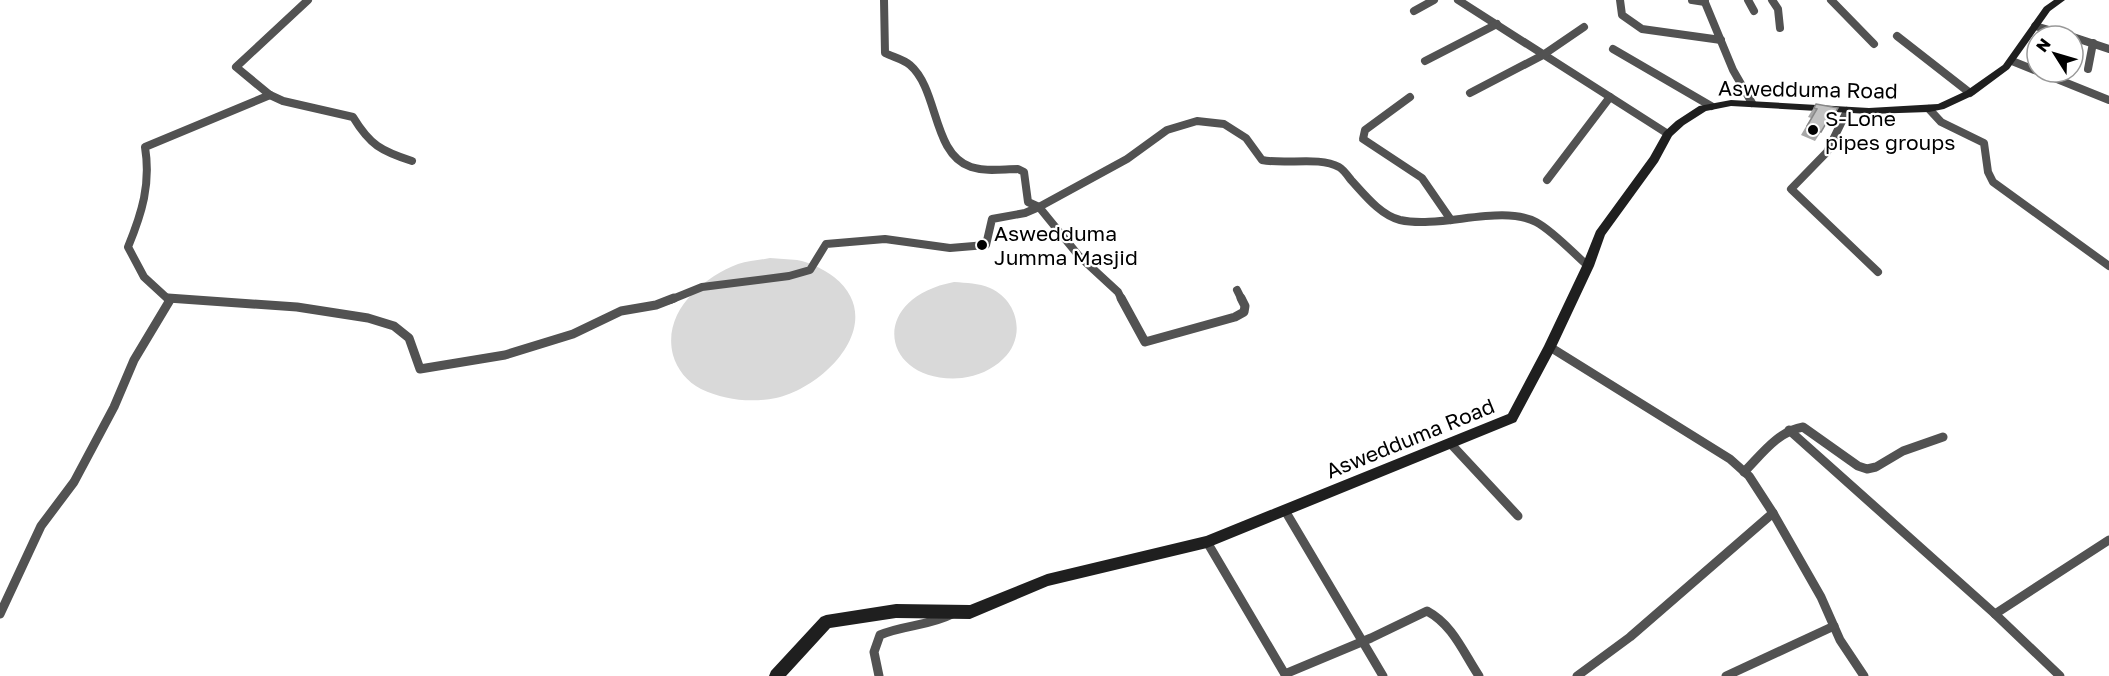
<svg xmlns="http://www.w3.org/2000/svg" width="2109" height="676" font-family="'Golos Text',sans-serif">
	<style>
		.green { fill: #d9d9d9 }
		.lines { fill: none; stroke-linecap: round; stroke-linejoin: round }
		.street-far1 { stroke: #525252; stroke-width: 8 }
		.street { stroke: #525252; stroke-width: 9 }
		.secondary { fill: #1f1f1f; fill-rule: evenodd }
		.wall { fill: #a7a7a7 }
		.building { fill: #c2c2c2; stroke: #888; stroke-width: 1.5 }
		.poi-dot { fill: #000; stroke: #fff; stroke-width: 2 }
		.labels { text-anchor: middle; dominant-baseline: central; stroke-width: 4.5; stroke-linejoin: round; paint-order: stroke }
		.street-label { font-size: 21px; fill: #000; stroke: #fff }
		.poi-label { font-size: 21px; fill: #000; stroke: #fff; text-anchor: start }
	</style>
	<rect width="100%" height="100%" fill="#fff"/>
	<g class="green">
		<path d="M770,258c9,1 18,1 27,2 13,2 26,9 37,17 55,44 -8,110 -58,121 -26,5 -51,2 -75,-9 -14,-7 -24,-20 -28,-34 -11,-43 29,-77 65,-91 10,-3 22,-4 32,-6z"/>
		<path d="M954,282c13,1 24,1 36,6 29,13 36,50 13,71 -11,11 -26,17 -41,19 -80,7 -97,-79 -8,-96z"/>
	</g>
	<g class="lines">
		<g class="street-far1">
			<path d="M308,0l-72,67 34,28 13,6 70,16c17,28 28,34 59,44"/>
			<path d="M884,0l1,53c8,4 18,6 25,12 29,25 22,89 61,102 15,5 32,2 47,2l6,3 4,30 11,5 40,49 39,36 4,8"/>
			<path d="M1458,0l210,134"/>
			<path d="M1620,0l2,15 20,14 79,11"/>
			<path d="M1692,0l13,2"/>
			<path d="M1704,0l29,70 19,33"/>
			<path d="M1748,0l6,11"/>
			<path d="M1772,0l6,9 2,19"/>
			<path d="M1831,0l43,44"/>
			<path d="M1414,11l20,-11"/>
			<path d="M2035,26l35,10"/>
			<path d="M1897,36l73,57"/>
			<path d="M2073,37l36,12"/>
			<path d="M1613,49l98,57"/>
			<path d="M1425,61l72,-37"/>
			<path d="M2012,61l97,39"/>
			<path d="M2088,69l5,-26"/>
			<path d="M1470,93l73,-38 41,-28"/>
			<path d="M1410,97l-45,33 -2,9 59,39 29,42"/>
			<path d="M1929,109l12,13 43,21 4,29 5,10 116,84"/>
			<path d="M1847,111l-20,41 -36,37 87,83"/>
			<path d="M1547,180l63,-83"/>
			<path d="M1237,290l5,10"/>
			<path d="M169,300l-25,-23 -16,-30c14,-34 23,-63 17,-100l125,-52"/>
			<path d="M670,300l32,-13 87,-11 21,-6 16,-26 59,-5 65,9 36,-3 6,-26 33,-6 14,-6 88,-48 40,-29 30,-9 27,3 22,14 16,22c23,5 57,-4 77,7 4,2 9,9 12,13 13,14 29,35 49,40 40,9 102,-16 136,2 17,9 37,31 52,44"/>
		</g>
		<g class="street">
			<path d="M168,298l129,9 71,11 26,8 15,12 11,31 85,-14 68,-21 48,-23 35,-6 18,-7"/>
			<path d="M1121,298l24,44 90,-25 9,-5 1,-6 -4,-8"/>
			<path d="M1550,347l180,112 19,17 24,37 48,84 19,43 24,36"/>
			<path d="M1789,430l206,184 65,62"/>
			<path d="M1450,443l68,73"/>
			<path d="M1744,472c17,-17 34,-41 59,-45l55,39 9,3 9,-2 27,-16 40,-14"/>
			<path d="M1287,514l96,162"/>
			<path d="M1207,542l79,134"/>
			<path d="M0,614l41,-88 33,-44 40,-75 20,-47 36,-60"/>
			<path d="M1995,614l114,-74"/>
			<path d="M1285,674l86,-36 56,-27c26,14 36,41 52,65"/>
			<path d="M879,676l-5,-24 6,-17c23,-10 49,-9 72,-21"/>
			<path d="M1577,676l53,-39 143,-124"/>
			<path d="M1726,676l108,-50"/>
		</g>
		<path class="secondary" d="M2054,0h11l-15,11 -41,58 -35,26 -30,14 -15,3 -60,2 -138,-8 -25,5 -22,14 -12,11 -14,26 -53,73 -11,31 -38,81 -40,75 -309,126 -159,38 -78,33 -74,-1 -66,10 -44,48h-17l2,-5 50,-54 5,-2 70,-11 74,1 77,-31 159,-38 302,-122 36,-68 38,-80 14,-35 54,-74 14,-25 12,-11 23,-15 32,-6 138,8 69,-4 28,-13 37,-26 41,-58z"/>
	</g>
	<path class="wall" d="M1816,104l17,12 -6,8h-1l-11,17 -14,-6 10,-17 -3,-1z"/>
	<path class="building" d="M1816,104l22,4 -5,8 -2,-1 -10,17 -14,-6 10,-17 -3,-1z"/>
	<g class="poi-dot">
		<circle cx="1813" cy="130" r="6"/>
		<circle cx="982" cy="245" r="6"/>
	</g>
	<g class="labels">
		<g class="street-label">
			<text transform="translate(1808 89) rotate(1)">Aswedduma Road</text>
			<text transform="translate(1410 438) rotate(-22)">Aswedduma Road</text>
		</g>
		<g class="poi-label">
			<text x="1825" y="118">S-Lone<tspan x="1825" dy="24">pipes groups</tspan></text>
			<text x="994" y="233">Aswedduma<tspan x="994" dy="24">Jumma Masjid</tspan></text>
		</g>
	</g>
	<g transform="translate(2055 54) rotate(307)"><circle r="28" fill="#ffffff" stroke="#999999" stroke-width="1.5"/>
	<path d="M0-4.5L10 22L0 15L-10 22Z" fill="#000000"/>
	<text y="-9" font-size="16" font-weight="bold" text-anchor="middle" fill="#000000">N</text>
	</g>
</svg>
